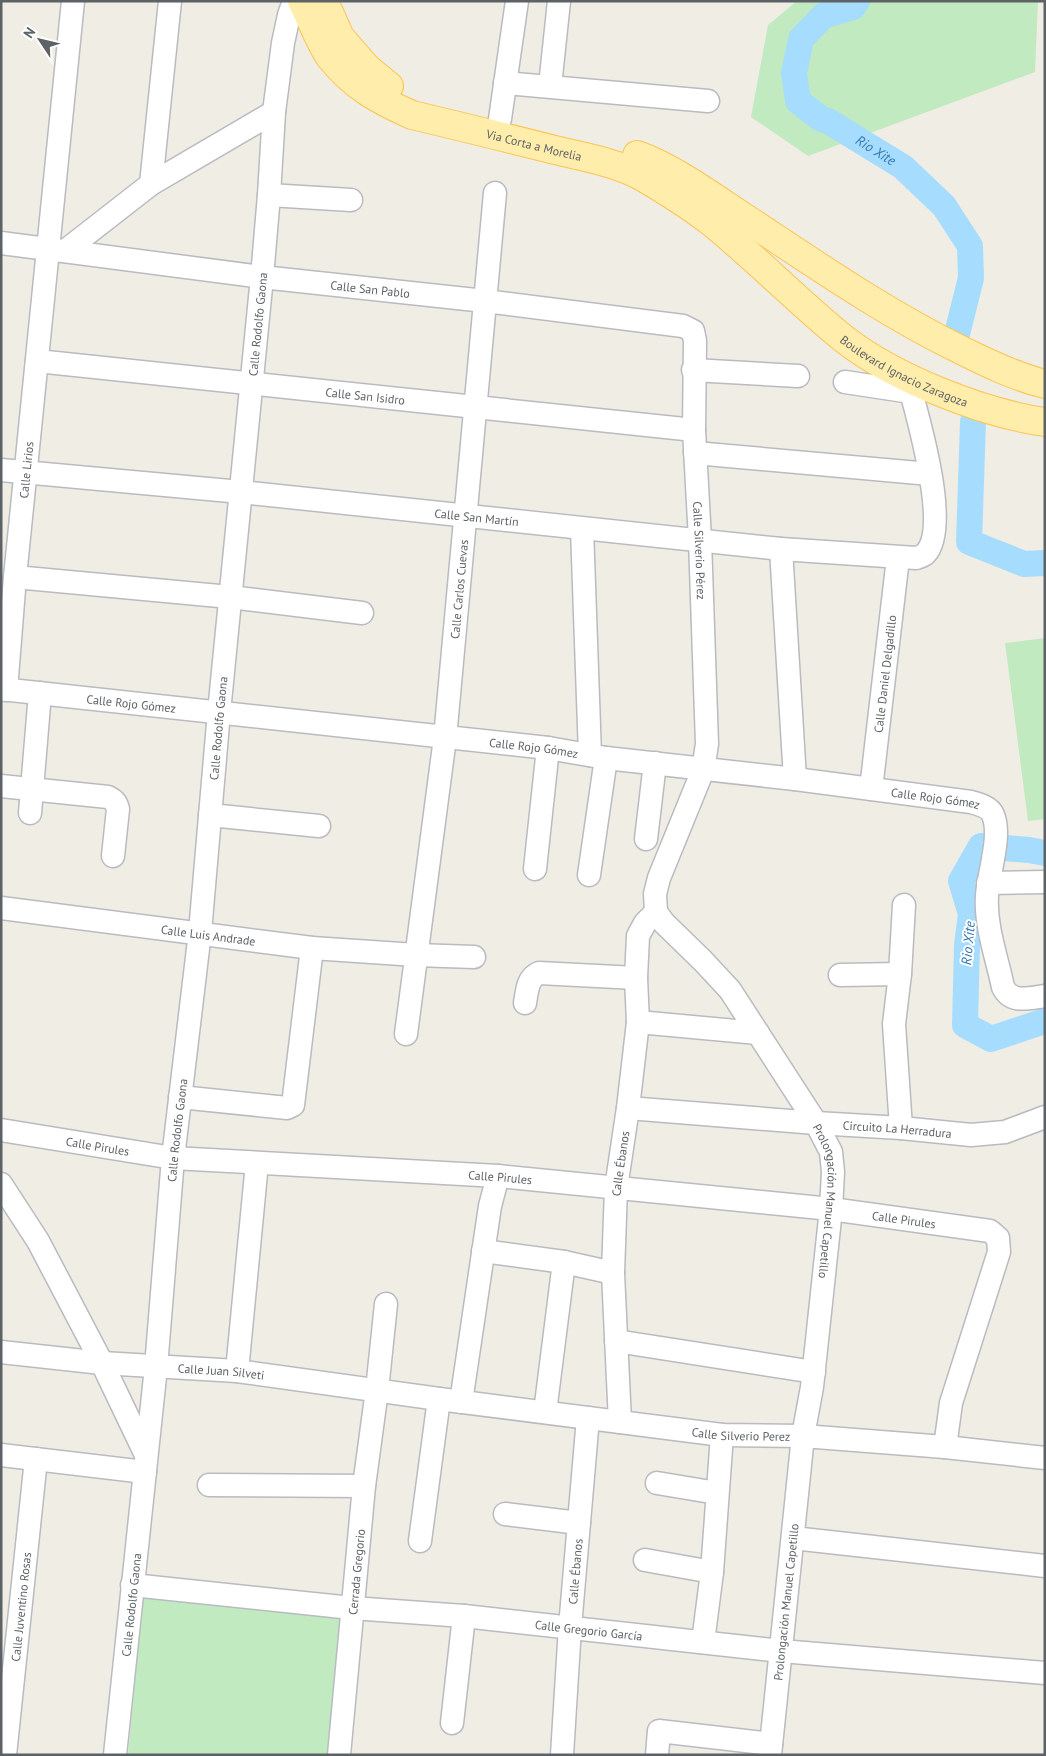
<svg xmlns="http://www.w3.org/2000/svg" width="1046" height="1756" font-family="'PT Sans',sans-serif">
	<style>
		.green { fill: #c2eac0 }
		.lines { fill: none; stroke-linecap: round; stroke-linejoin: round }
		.river { stroke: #a6ddff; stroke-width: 26 }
		.minor-casing { stroke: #b8bbc0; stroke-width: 25 }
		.major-casing { stroke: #fdc351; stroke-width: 30 }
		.minor { stroke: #fff; stroke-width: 22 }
		.major { stroke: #ffedab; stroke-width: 28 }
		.labels { text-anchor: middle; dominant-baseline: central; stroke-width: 4; stroke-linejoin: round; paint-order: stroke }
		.street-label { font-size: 12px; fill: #5d6267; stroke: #fff }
		.water-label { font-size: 14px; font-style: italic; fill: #377ab2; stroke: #fff }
	</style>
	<rect width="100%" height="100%" fill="#f0ede5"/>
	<g class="green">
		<path d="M797,1h241l-3,71 -227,84 -57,-39 17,-92z"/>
		<path d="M1045,638v181l-17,2 -23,-178z"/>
		<path d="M143,1597l200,17 -14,141h-201z"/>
	</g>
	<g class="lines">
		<g class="river">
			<path id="s1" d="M857,1l-4,6 -30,9 -22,23 -7,34 4,28 23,18 7,2 75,46 41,39 26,40 1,32 -14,56"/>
			<path d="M973,422l-4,120 55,22 21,-1"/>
			<path d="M1045,853l-16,-3 -48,-4 -20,35 10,33 -4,31 -2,80 26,14 54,-18"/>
		</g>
		<g class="minor-casing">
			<g id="minor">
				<path d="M505,83l203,18"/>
				<path d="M550,86l9,-85"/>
				<path d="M500,119l17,-118"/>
				<path d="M151,184l19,-183"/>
				<path d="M269,195l82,5"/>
				<path id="s2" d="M1,243l261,34 223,24 198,25 10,5 2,10 -1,89 6,110 7,204 -4,26 -44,108 -4,16 1,18 8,11 39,38 27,29 86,133 15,29 2,20 -2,37 -19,178 -9,49 -33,319"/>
				<path d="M65,251l86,-67 123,-72"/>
				<path id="s3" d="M37,361l657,69"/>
				<path d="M693,370l105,6"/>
				<path d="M845,382l66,10"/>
				<path d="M695,453l235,21"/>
				<path id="s4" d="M1,470l240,22 540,57 135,9c3,-1 8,-2 10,-5 25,-28 -10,-142 -19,-176"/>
				<path d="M582,529l8,226"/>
				<path d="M781,549l14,230"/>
				<path d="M15,577l215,20 132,16"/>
				<path id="s5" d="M1,689l547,59 58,10 189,21 176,23c7,2 19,5 22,13 9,21 -5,59 -6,81 -2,30 10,62 16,91 8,17 26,11 42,9"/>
				<path id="s6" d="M6,690l9,-113 58,-576"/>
				<path d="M1,786l107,11c6,3 8,5 10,12l-5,47"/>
				<path id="s7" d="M871,789l27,-231"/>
				<path d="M30,813l10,-120"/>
				<path d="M210,815l109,11"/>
				<path d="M646,839l9,-76"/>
				<path d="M535,869l13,-121"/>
				<path d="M589,875l17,-117"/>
				<path d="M988,883l57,-1"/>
				<path id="s8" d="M1,908l311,40 104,7 58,2"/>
				<path d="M840,975l60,-1"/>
				<path d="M525,1003c2,-11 2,-25 14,-30l97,5"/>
				<path d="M638,1022l120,11"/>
				<path id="s9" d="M406,1034l39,-296 50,-545"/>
				<path d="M180,1097l107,11 6,-3 19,-157"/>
				<path id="s10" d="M628,1108l188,15 85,5 70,7 34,-3 40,-15"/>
				<path d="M901,1128l-7,-104 6,-50 4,-69"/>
				<path id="s11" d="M1,1130l172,28 325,18 333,33 159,22 8,7 1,14 -48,151 -6,44"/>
				<path d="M1,1184l37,57 64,122 44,92"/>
				<path d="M483,1251l81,11 49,11"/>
				<path d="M616,1341l198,31"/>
				<path id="s12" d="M1,1352l101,11 135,8 202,28 283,36 81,1 142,11 100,11"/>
				<path d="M237,1371l20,-208"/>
				<path d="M461,1402l29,-196 8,-30"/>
				<path d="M545,1412l19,-150"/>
				<path id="s13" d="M620,1422l-7,-149 3,-85 12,-80 10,-86 -2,-44 2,-42 7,-13 11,-11"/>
				<path d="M1,1455l144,17"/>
				<path d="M657,1483l60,10"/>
				<path d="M209,1485l155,1"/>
				<path d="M505,1514l74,9"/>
				<path d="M793,1538l252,28"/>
				<path d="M420,1541l19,-142"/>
				<path d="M645,1560l67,12"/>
				<path id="s14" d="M132,1585l220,23 112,8 317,35 264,22"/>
				<path d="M703,1642l9,-70 10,-137"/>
				<path d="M452,1723l12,-107"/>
				<path id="s15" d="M5,1755l31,-296"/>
				<path id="s16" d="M115,1755l41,-388 17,-209 27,-226 19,-220 43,-435 7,-82 5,-83 9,-69 6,-28 5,-14"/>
				<path id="s17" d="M339,1755l25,-269 13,-96 9,-86"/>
				<path id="s18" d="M562,1755l8,-128 18,-209"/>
				<path d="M657,1755l2,-24 112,13"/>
			</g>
		</g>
		<g class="major-casing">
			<g id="major">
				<path id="s19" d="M302,1c8,15 19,44 28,56 23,29 48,43 82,58 47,11 95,23 143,35 28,7 60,12 86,26 24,14 48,29 70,46 46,37 87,80 133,117 50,39 138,74 201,83"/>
				<path d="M324,1l16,36 27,31 22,18"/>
				<path d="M637,155c35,12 76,42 108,63 70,46 140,95 216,132 26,13 55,27 84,34"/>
			</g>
		</g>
		<use href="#minor" class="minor"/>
		<use href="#major" class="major"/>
	</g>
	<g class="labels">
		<g class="street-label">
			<text stroke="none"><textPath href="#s19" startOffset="290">Via Corta a Morelia</textPath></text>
			<text stroke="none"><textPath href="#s2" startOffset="372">Calle San Pablo</textPath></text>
			<text stroke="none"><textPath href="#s16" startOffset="1438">Calle Rodolfo Gaona</textPath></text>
			<text stroke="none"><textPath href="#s19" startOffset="731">Boulevard Ignacio Zaragoza</textPath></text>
			<text stroke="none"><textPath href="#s3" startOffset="330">Calle San Isidro</textPath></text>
			<text stroke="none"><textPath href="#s6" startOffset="221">Calle Lirios</textPath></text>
			<text stroke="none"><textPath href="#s4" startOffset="478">Calle San Martín</textPath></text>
			<text stroke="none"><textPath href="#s2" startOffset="918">Calle Silverio Pérez</textPath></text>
			<text stroke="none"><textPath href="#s9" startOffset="448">Calle Carlos Cuevas</textPath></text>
			<text stroke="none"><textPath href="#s7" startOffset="116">Calle Daniel Delgadillo</textPath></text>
			<text stroke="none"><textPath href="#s5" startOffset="131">Calle Rojo Gómez</textPath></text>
			<text stroke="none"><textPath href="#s16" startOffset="1032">Calle Rodolfo Gaona</textPath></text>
			<text stroke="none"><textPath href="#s5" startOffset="536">Calle Rojo Gómez</textPath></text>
			<text stroke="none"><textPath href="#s5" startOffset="941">Calle Rojo Gómez</textPath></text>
			<text stroke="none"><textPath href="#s8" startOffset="209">Calle Luis Andrade</textPath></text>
			<text stroke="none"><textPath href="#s10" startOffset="270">Circuito La Herradura</textPath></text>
			<text stroke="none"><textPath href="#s16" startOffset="628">Calle Rodolfo Gaona</textPath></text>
			<text stroke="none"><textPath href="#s11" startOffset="98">Calle Pirules</textPath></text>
			<text stroke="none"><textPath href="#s13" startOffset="259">Calle Ébanos</textPath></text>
			<text stroke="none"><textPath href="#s11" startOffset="502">Calle Pirules</textPath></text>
			<text stroke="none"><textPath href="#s2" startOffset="1636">Prolongación Manuel Capetillo</textPath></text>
			<text stroke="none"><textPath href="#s11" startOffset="908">Calle Pirules</textPath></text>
			<text stroke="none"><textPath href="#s12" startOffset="221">Calle Juan Silveti</textPath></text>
			<text stroke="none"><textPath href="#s12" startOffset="745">Calle Silverio Perez</textPath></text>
			<text stroke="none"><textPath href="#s18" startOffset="184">Calle Ébanos</textPath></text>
			<text stroke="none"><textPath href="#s17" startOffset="184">Cerrada Gregorio</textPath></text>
			<text transform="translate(786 1602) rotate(-84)">Prolongación Manuel Capetillo</text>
			<text stroke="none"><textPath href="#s16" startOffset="151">Calle Rodolfo Gaona</textPath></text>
			<text stroke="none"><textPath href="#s15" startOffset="149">Calle Juventino Rosas</textPath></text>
			<text stroke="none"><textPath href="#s14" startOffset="459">Calle Gregorio García</textPath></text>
		</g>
		<g class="water-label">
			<text stroke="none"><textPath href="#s1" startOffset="226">Rio Xite</textPath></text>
			<text transform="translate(968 943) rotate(-85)">Rio Xite</text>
		</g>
	</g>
	<rect width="1046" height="1756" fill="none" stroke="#5d6267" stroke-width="5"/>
	<g transform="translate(40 40) rotate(305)" stroke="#ffffff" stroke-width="4" paint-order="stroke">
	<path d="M0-4L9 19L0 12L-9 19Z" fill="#5d6267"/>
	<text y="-8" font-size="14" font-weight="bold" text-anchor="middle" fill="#5d6267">N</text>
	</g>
</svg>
